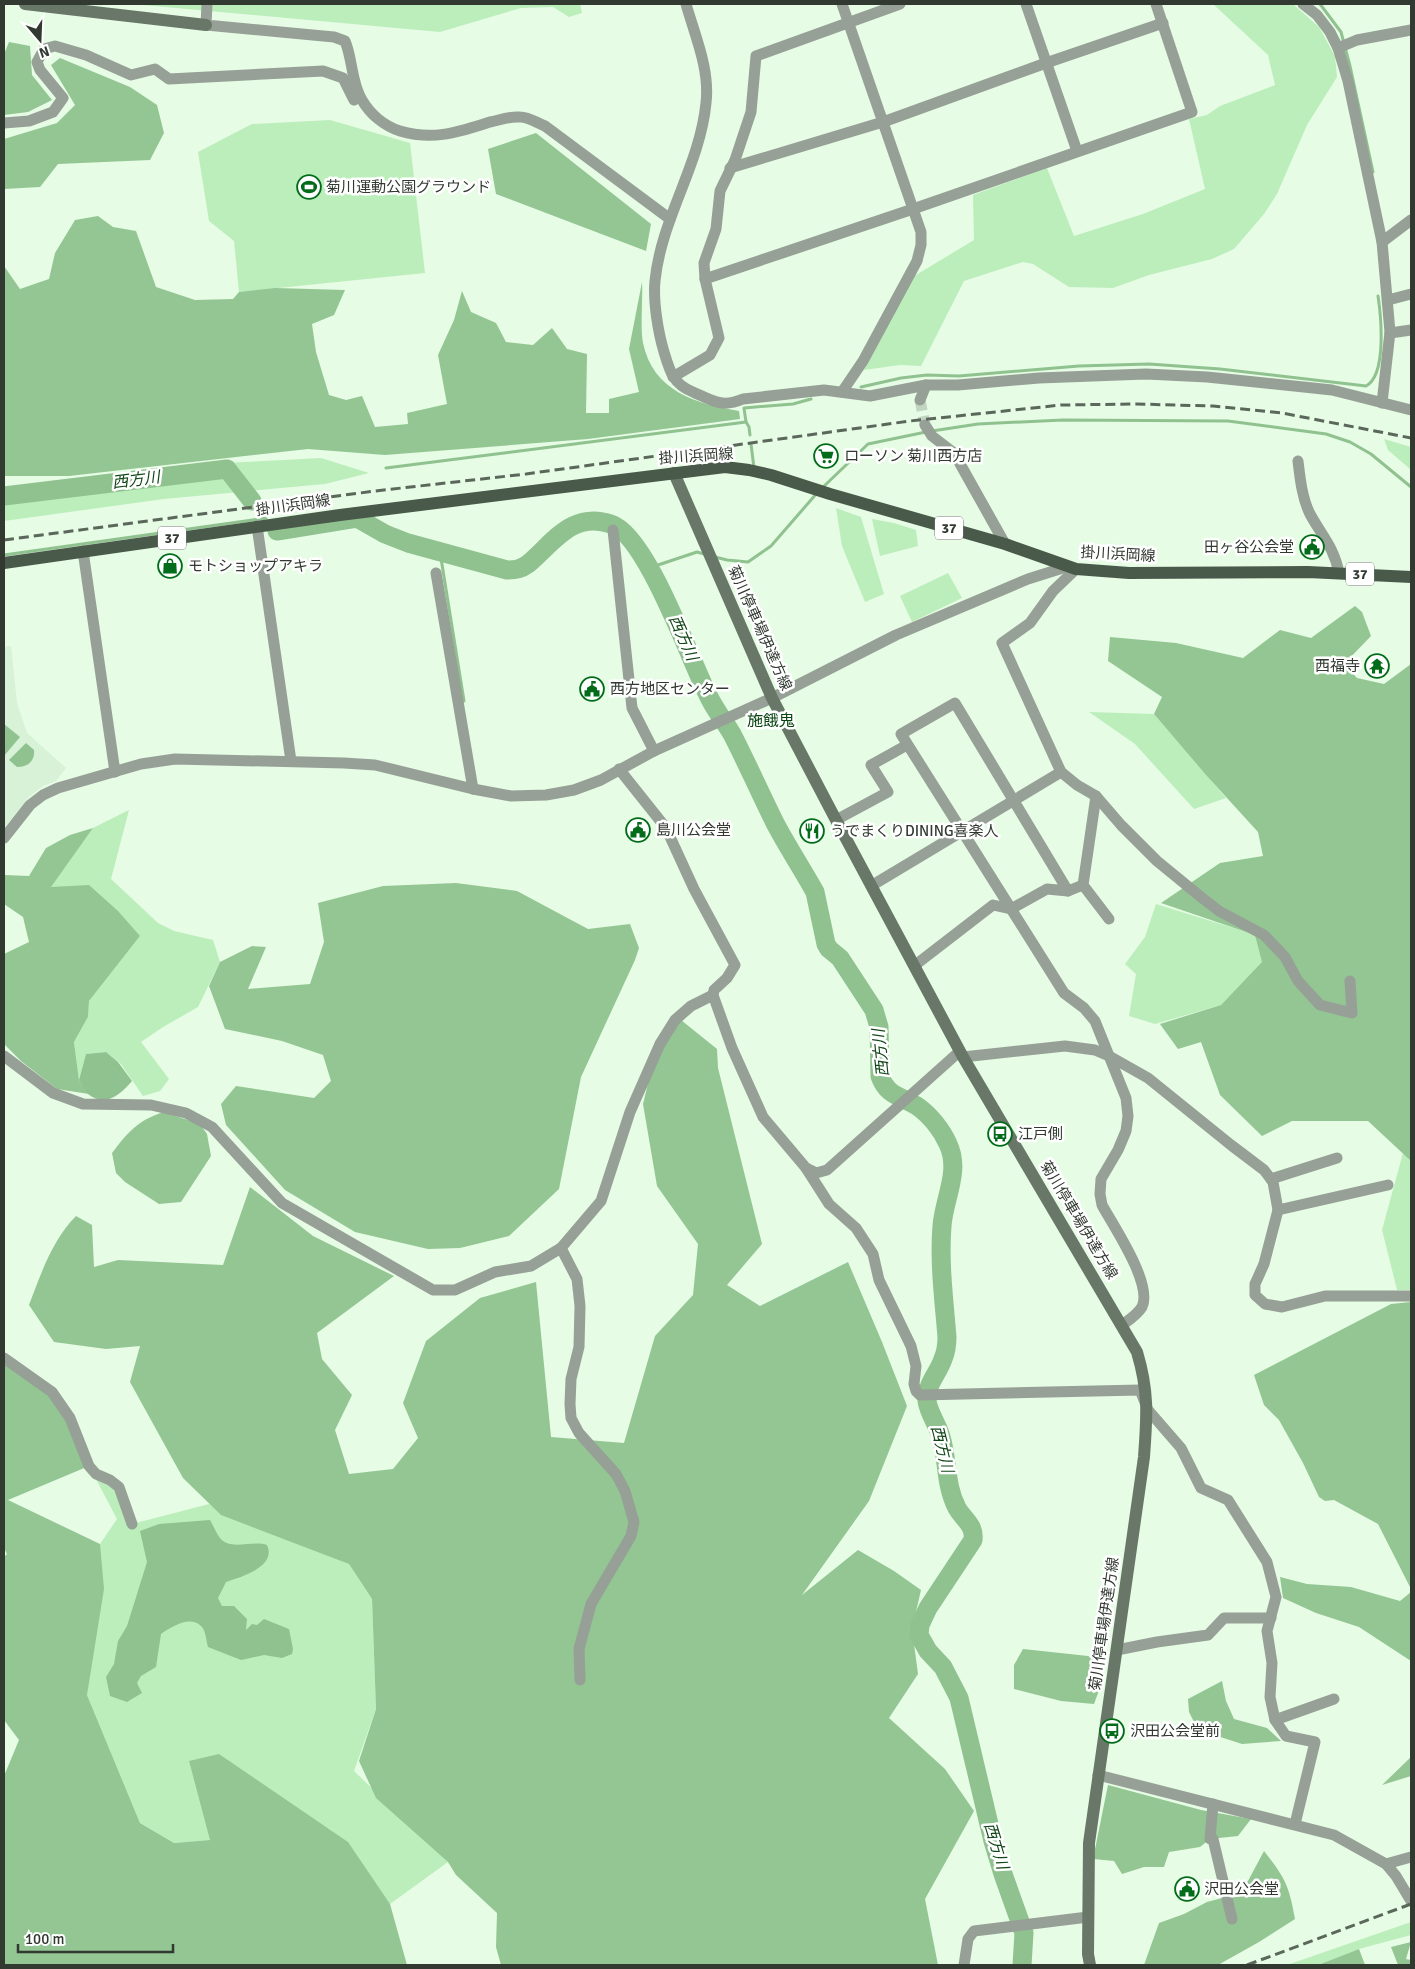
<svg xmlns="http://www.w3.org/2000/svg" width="1415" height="1969" font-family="Signika,'Noto Sans JP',sans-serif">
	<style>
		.built { fill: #d7f2d6 }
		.green { fill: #bceebc }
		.forest { fill: #93c693 }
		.water { fill: #90c290 }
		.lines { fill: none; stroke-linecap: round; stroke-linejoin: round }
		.stream { stroke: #90c290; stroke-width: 3 }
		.river { stroke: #90c290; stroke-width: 19 }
		.street-tunnel { stroke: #c2d5c1; stroke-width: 11; stroke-dasharray: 11 5.5; stroke-linecap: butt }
		.street { stroke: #96a096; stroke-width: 11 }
		.secondary { stroke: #697769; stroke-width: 12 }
		.primary { stroke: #4a5a4a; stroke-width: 12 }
		.rail { stroke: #5b675b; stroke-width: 3; stroke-dasharray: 10 5; stroke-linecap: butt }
		.labels { text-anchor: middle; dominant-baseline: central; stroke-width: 5; stroke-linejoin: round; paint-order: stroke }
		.shield { fill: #fff; stroke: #6f746f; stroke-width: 1 }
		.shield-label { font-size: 14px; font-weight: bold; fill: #313931 }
		.poi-label { font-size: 15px; fill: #313931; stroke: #fff; text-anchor: start }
		.street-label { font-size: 15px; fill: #313931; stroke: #fff }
		.water-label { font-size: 16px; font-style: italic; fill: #104616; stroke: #fff }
		.neighbourhood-label { font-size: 16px; fill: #074410; stroke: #fff }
	</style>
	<rect width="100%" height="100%" fill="#e6fce5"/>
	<path class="built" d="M11,646l6,57 10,30 39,35 -10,13 -13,5 -13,10 -26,32v-181z"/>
	<g class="green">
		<path d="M132,4h448l2,9 -13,4 -16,-10 -32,1 -81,24z"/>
		<path d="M1213,4h80l26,23 16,29 2,21 -30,48 -30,69 -13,20 -30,35 -22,10 -63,16 -36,13 -44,-1 -36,-23 -10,-2 -59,19 -43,85 -21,-1 -36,5 47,-92 63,-38 -1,-45 74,-27 27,68 69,-22 62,-25 -16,-70 18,-4 13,-9 55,-21 -7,-30z"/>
		<path d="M330,120l80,23 15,130 -186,19 -5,-51 -25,-20 -11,-69 54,-28z"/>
		<path d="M1384,439l27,8v23l-23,-20z"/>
		<path d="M321,458l48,15 -44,11 -161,15 -160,22v-33l92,-3 129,-22z"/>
		<path d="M836,508l25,9 23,77 -19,8 -23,-56z"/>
		<path d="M872,519l22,4 22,7 2,16 -38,10z"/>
		<path d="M948,573l14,25 -50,24 -12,-26z"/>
		<path d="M1089,712l65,2 72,84 -32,11 -59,-65z"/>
		<path d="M129,810l-18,69 47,44 16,8 39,9 7,22 -22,45 -35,20 -22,15 28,37 -9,12 -17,5 -22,-32 -15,-12 -20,2 -7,26 -5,-38 14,-25 1,-16 51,-65 -90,-49 43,-59z"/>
		<path d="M1156,904l100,31 7,27 -42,43 -66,19 -26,-8 7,-42 -11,-10 20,-27z"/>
		<path d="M1403,1153l8,8v129h-14l-15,-60z"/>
		<path d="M89,1466l28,19 15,39 77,-20 140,60 23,35 4,110 -22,62 94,91 -58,42 -59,-74 -142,-69 22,79 -37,3 -34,-20 -53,-128 13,-151 17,-25z"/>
		<path d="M1411,1922v13l-52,14 -41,16h-31z"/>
	</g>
	<g class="forest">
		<path d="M9,42l21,4 2,29 20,25 -24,12 -24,3v-61z"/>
		<path d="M60,58l70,29 27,18 7,28 -14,27 -92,4 -18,23 -36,2v-50l53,-16 18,-18 -24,-40z"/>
		<path d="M536,133l115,91 -5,27 -150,-57 -8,-45z"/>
		<path d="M98,216l15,11 23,4 20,56 39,13 38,-1 6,-7 36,-4 70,2 -11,25 -22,9 4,28 13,43 17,5 16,-4 13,31 33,-3 -1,-11 40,-9 -9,-49 16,-35 8,-29 9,21 25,11 10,19 27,3 19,-17 15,21 20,5 -1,59h23v-14l30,-7 -10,-43 13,-67c1,16 -2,46 1,61 10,48 53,61 96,68l1,8 -152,20 -203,16 -77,-6 -239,27h-65v-210l16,23 29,-10 6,-26 20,-33z"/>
		<path d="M1355,606l7,6 9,24 -27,28 13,14 27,6 27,-20v497l-43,-40h-76l-30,15 -42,-41 -19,-53 -23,7 -18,-25 61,-19 41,-43 -7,-27 -94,-32 59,-40 43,-7 -5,-24 -52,-57 -52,-61 8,-17 -54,-36 2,-24 66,6 67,15 37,-28 31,8z"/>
		<path d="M93,828l-42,59 38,-2 29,26 22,25 -51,65 -1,16 -14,25 5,38 10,14 -32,-5 -36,-28 -17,-17v-90l25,-12 -6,-25 -19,-13v-29l25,1 17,-28 24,-13z"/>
		<path d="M456,883l61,8 71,38 42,-5 9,24 -4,12 -54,117 -22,112 -50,47 -49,12 -32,1 -73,-17 -70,-42 -59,-65 -5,-21 15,-18 78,12 17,-17 -8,-26 -41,-14 -57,-12 -16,-43 11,-24 32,-16 14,1 -18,42 62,-5 14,-42 -6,-39 65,-17z"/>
		<path d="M681,1020l36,29 1,19 44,176 -35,41 33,21 88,-44 34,80 25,64 -38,95 -67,94 56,-45 36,21 27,19 -9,39 6,45 -29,44 56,51 29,42 -49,88 13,66h-437l-5,-18 1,-34 -41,-38 -8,-13 -72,-64 -17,-37 17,-52 -4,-110 -23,-35 -128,-49 -38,-37 -53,-96 10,-36 -34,3 -52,-7 -25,-37c12,-31 23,-65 47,-89l16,9 2,42 24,-7 105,5 27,-78 63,49 81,40 -77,57 5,26 30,36 -17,35 14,44 44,-5 25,-31 -15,-35 23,-62 54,-43 56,-16 15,155 73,6 31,-107 38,-41 5,-51 -41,-58 -14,-82 12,-49z"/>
		<path d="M164,1112l36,12 7,10 4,22 -30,46 -22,2 -34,-22 -9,-9 -4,-20c16,-21 26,-33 52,-41z"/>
		<path d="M1411,1302v287l-33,-65 -44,-24 -9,1 -6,-4 -16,-34 -24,-43 -15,-15 -10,-30 137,-71z"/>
		<path d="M4,1355l48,37 37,74 -81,34 92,44 4,45 -17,106 53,128 34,20 36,-3 -21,-79 30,-7 129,88 42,62 17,61h-403v-189l15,-36 -15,-20 1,-86 -1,-77 3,-3 -3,-6z"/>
		<path d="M1280,1577l27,7 44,3 49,14 11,-9v69l-52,-34 -43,-14 -33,-15z"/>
		<path d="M1023,1649l65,7 13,5v24l-7,19 -33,-3 -47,-12v-24z"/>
		<path d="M1222,1681l4,20 8,18 33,9 14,13 -39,3 -34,-11 -13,-9 -6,-12 -1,-13z"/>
		<path d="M1411,1754v22l-29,9 29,-28z"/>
		<path d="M1108,1785l93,25 50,9 -13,17 -28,3 -10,8 -31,5 -5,15h-20l-22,7 -8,-13 -21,-2z"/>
		<path d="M1264,1851c21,27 25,34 31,68l-36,23 -41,23h-74l15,-42 25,-9 23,-12 30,-8 11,-13z"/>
		<path d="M1411,1942l-5,17 5,1v5h-13l-7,-18z"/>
		<path d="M1359,1949l6,16h-47z"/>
	</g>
	<g class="water">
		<path d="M4,724l16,13 -16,19z"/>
		<path d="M26,743l8,7c1,11 -6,17 -17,17l-8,-7z"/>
		<path d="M106,1052l12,10 14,19c-11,13 -26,27 -44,13 -3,-3 -6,-10 -9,-14l7,-26z"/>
		<path d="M210,1520c3,5 6,13 10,18 10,13 32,2 47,7 10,22 -26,32 -41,37l-8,16 4,8h12l13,13 -1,11 6,-6 5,1 7,-6 25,10 4,20 -1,5 -10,4 -18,-3 -23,5 -33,-13c-2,-7 -2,-15 -6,-20 -11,-13 -31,0 -41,7l-5,33 -15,9 -4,7 5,10 -15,9 -17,-6 -4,-19 8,-13 4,-23 9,-15 20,-64 -7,-31 19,-7z"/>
	</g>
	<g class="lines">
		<g class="stream">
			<path d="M1320,4l21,28 9,34 23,106"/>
			<path d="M861,387l40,-9 26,-3 32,1 120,-10 70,-2 71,5 146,17c21,-11 15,-70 12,-90"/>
			<path d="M746,422l3,5 1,8"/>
			<path d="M932,431l46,-7 85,-4 165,1 98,13 24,8 21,12 40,33"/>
			<path d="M751,444l3,24"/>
			<path d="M386,468l360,-46 -2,-14 49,-4 18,-5"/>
			<path d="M821,489l47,-45 58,-12"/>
			<path d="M440,552l24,149"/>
			<path d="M4,555l262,-37"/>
			<path d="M715,557l12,3 21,2 23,-16 46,-53"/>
			<path d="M649,568l48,-16 7,2"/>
		</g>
		<g class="river">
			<path d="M4,496l223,-27 25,32"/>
			<path d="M277,531l80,-13 28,16 23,9 99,27c9,0 14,-1 21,-6 26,-22 44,-53 83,-40 36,11 80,139 99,175 6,12 15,23 22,35 15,29 28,59 43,89 11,21 24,41 36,62l4,7 11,52 3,5 11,9 34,52 5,17 1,49c7,20 21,20 37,30 13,9 25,24 31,38 13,27 -4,54 -6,82 -3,36 2,74 5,111 0,7 -1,15 -4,22 -5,15 -17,25 -16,42 2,13 11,24 14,36 7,23 4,48 16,71 7,12 18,17 16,32l-45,68 -8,17 -1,10 9,16 15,16 16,31 34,143 10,33 21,59 -2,32"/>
		</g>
		<path class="street-tunnel" d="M920,400l5,25"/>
		<g class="street">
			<path d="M207,4l-1,21 128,12 11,4c8,19 6,41 17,59 8,14 22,26 38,31 34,10 58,1 90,-9 10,-2 20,-6 30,-5 9,0 17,6 25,9l125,93"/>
			<path d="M686,4c9,32 24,65 20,99 -6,62 -45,116 -51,178 -2,20 3,51 9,71 6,20 9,32 29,40 20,9 29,16 50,7l81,-9 46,6 56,-11h32l81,-7 107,-4 61,3 125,13 79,20"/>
			<path d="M1026,4l51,147"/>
			<path d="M1303,4l14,11 13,17 8,16 10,33 34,161 8,90 -8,71"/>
			<path d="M1338,48l19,-8 54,-10"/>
			<path d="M4,123l25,-2 24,-9 10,-14 -23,-28 -3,-8 7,-13 11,-3 31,9 45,20 24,-6 14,10 154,-8 20,7 11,22"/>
			<path d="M730,168l153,-46 163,-59 117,-40"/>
			<path d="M1382,242l29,-22"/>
			<path d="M705,279l208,-70 279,-97 -36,-108"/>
			<path d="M1388,300l23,-6"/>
			<path d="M1390,333l21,-3"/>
			<path d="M673,377l37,-22 9,-17 -14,-59 -1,-16 12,-34 4,-38 15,-31 16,-48 5,-56 144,-52"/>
			<path d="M842,392l21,-31 54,-100 4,-16v-13l-79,-228"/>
			<path d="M920,400l6,-15"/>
			<path d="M925,425l7,11 22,17 51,91"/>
			<path d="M1298,461c2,17 4,37 12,53 12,22 24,33 29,59"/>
			<path d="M257,526l34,235"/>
			<path d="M613,530l19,178 22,43"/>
			<path d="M83,551l32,221"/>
			<path d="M1076,569l-23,22 -23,32 -28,20 59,129 16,13 19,11 25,29 36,36 44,36 18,14 45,24 21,22 13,24 22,24 32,8 -2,-32"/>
			<path d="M436,573l37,216"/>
			<path d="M619,769l47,59 28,61 41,76 -8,13 -13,12 -1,5 19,53 31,69 43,51 10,5 11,-3 133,-119"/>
			<path d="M1096,796l-13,89 26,34"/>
			<path d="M836,820l52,-28 -17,-27 36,-20"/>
			<path d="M4,838l26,-33 13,-10 15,-7 83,-24 34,-5 169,4 31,2 98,24 38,7 35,-1 28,-5 27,-10 53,-29 118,-53 124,-63 132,-56 38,-12"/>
			<path d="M871,886l190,-114"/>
			<path d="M1068,891l-113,-188 -54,31 163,259 20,15 11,13 31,77 2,18 -2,15 -8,19 -17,29 -1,15 2,11c12,22 51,79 40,102 -5,8 -13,13 -20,18"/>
			<path d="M914,966l79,-61 18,4 36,-20 21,2 15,-6"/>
			<path d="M4,1056l49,37 30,11 68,1 35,8 26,14 70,76 151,87h22l40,-18 36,-6 30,-18 40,-47 29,-89 30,-68 15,-24 16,-14 22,-11"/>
			<path d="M963,1057l102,-11 30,4 14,6 39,22 83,67 33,25 9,12 5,28 -14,54 -9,20v11l10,9 17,3 43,-11h86"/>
			<path d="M806,1168l23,36 27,24 17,26 6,26 32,66 5,20 -2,18 2,7 4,4 220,-5 8,20 33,38 20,40 27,12 39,62 9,35 -9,34 5,32 -2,34 5,23 11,16 29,6 -20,82"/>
			<path d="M1271,1179l66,-21"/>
			<path d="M1278,1210l110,-25"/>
			<path d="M561,1248l16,31 3,27 -1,41 -8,32 -1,25 1,14 8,15 37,41 9,17 9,31 -3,14 -40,68 -12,45 1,31"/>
			<path d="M4,1358l48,34 18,26 19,48 7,8 14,6 9,7 13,37"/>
			<path d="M1117,1650l40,-8 51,-7 16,-17h47"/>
			<path d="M1275,1720l59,-21"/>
			<path d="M1098,1775l236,60 52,29 10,12 15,25"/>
			<path d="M1213,1804l-3,35h3l19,80"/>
			<path d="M1386,1864l25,-7"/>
			<path d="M964,1965l4,-26 6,-8 114,-14"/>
		</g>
		<g class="secondary">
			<path d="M25,4l181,21"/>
			<path d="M674,473l98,225 64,122 127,237 174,295c12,40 10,64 7,105l-55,386 -1,111 2,11"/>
		</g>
		<path class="primary" d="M4,563l336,-48 385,-48 24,3 22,5 59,19 175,50 71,25 53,4 179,-1 103,5"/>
		<g class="rail">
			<path d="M4,540l371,-49 151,-17 384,-53 151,-16 75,-1 77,2 69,7 129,25"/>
			<path d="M1247,1965l164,-61"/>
		</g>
	</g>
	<defs>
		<g id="stadium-ring" transform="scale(1.25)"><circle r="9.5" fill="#fff" stroke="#036c1a" stroke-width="1.5"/><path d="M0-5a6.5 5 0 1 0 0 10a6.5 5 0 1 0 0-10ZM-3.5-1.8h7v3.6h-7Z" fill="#036c1a"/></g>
		<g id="supermarket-ring" transform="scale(1.25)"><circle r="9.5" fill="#fff" stroke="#036c1a" stroke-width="1.5"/><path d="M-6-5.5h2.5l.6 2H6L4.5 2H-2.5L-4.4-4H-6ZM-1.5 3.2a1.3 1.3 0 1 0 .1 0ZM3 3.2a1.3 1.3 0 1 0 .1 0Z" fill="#036c1a"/></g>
		<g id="civic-ring" transform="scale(1.25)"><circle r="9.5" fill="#fff" stroke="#036c1a" stroke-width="1.5"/><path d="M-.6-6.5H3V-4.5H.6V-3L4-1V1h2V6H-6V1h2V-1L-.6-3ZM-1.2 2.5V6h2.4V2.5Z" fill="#036c1a"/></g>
		<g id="shop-ring" transform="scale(1.25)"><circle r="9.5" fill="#fff" stroke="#036c1a" stroke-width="1.5"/><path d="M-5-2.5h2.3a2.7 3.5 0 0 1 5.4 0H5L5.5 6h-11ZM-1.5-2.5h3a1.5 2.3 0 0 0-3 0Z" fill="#036c1a"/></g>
		<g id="temple-ring" transform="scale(1.25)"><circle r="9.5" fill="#fff" stroke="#036c1a" stroke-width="1.5"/><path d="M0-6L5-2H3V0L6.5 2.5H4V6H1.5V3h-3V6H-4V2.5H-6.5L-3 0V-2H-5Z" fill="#036c1a"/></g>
		<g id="restaurant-ring" transform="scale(1.25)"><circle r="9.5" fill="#fff" stroke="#036c1a" stroke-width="1.5"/><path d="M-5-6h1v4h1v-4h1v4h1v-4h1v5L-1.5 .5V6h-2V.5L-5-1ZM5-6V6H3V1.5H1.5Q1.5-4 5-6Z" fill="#036c1a"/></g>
		<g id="bus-ring" transform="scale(1.25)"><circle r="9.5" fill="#fff" stroke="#036c1a" stroke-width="1.5"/><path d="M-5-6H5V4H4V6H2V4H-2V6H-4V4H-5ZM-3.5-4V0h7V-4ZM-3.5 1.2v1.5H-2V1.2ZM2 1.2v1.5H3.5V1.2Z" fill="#036c1a"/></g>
	</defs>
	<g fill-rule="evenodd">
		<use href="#stadium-ring" x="309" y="187"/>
		<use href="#supermarket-ring" x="826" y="456"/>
		<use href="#civic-ring" x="1312" y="547"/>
		<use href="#shop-ring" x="170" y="566"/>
		<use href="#temple-ring" x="1377" y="666"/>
		<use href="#civic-ring" x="592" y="689"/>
		<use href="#civic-ring" x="638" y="830"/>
		<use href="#restaurant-ring" x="812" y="831"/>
		<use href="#bus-ring" x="1000" y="1134"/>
		<use href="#bus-ring" x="1112" y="1731"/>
		<use href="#civic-ring" x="1187" y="1889"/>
	</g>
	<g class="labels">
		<g class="shield">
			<rect x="935" y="516.5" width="28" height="23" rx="4"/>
			<rect x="158" y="526.5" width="28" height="23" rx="4"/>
			<rect x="1346" y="562.5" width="28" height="23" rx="4"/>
		</g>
		<g class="shield-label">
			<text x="949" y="528">37</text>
			<text x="172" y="538">37</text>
			<text x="1360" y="574">37</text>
		</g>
		<g class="poi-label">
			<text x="326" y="187">菊川運動公園グラウンド</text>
			<text x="844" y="456">ローソン 菊川西方店</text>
			<text x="1294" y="547" text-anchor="end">田ヶ谷公会堂</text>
			<text x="188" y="566">モトショップアキラ</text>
			<text x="1360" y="666" text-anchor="end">西福寺</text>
			<text x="610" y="689">西方地区センター</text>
			<text x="656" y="830">島川公会堂</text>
			<text x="830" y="831">うでまくりDINING喜楽人</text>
			<text x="1018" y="1134">江戸側</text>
			<text x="1130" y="1731">沢田公会堂前</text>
			<text x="1204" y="1889">沢田公会堂</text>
		</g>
		<g class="street-label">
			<text transform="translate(696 456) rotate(-4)">掛川浜岡線</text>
			<text transform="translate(293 505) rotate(-8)">掛川浜岡線</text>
			<text transform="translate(1118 554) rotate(3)">掛川浜岡線</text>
			<text transform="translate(760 628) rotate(66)">菊川停車場伊達方線</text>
			<text transform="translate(1079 1220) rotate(59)">菊川停車場伊達方線</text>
			<text transform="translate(1104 1624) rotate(-82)">菊川停車場伊達方線</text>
		</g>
		<g class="water-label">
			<text transform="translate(136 480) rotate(-7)">西方川</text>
			<text transform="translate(683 638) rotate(66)">西方川</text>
			<text transform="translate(881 1053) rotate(-96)">西方川</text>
			<text transform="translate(942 1449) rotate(76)">西方川</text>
			<text transform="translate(996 1846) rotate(73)">西方川</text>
		</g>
		<g class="neighbourhood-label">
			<text x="771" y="721">施餓鬼</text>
		</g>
	</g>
	<rect width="1415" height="1969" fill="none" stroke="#313931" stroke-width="10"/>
	<g transform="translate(40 40) rotate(161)" stroke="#ffffff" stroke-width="4" paint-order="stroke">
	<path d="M0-4L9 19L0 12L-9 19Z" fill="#313931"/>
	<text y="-8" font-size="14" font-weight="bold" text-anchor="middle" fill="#313931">N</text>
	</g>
	<path d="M18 1944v8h155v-8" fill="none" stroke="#313931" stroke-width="2.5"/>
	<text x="25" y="1944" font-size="15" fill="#313931" stroke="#ffffff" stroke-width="4" paint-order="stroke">100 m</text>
</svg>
